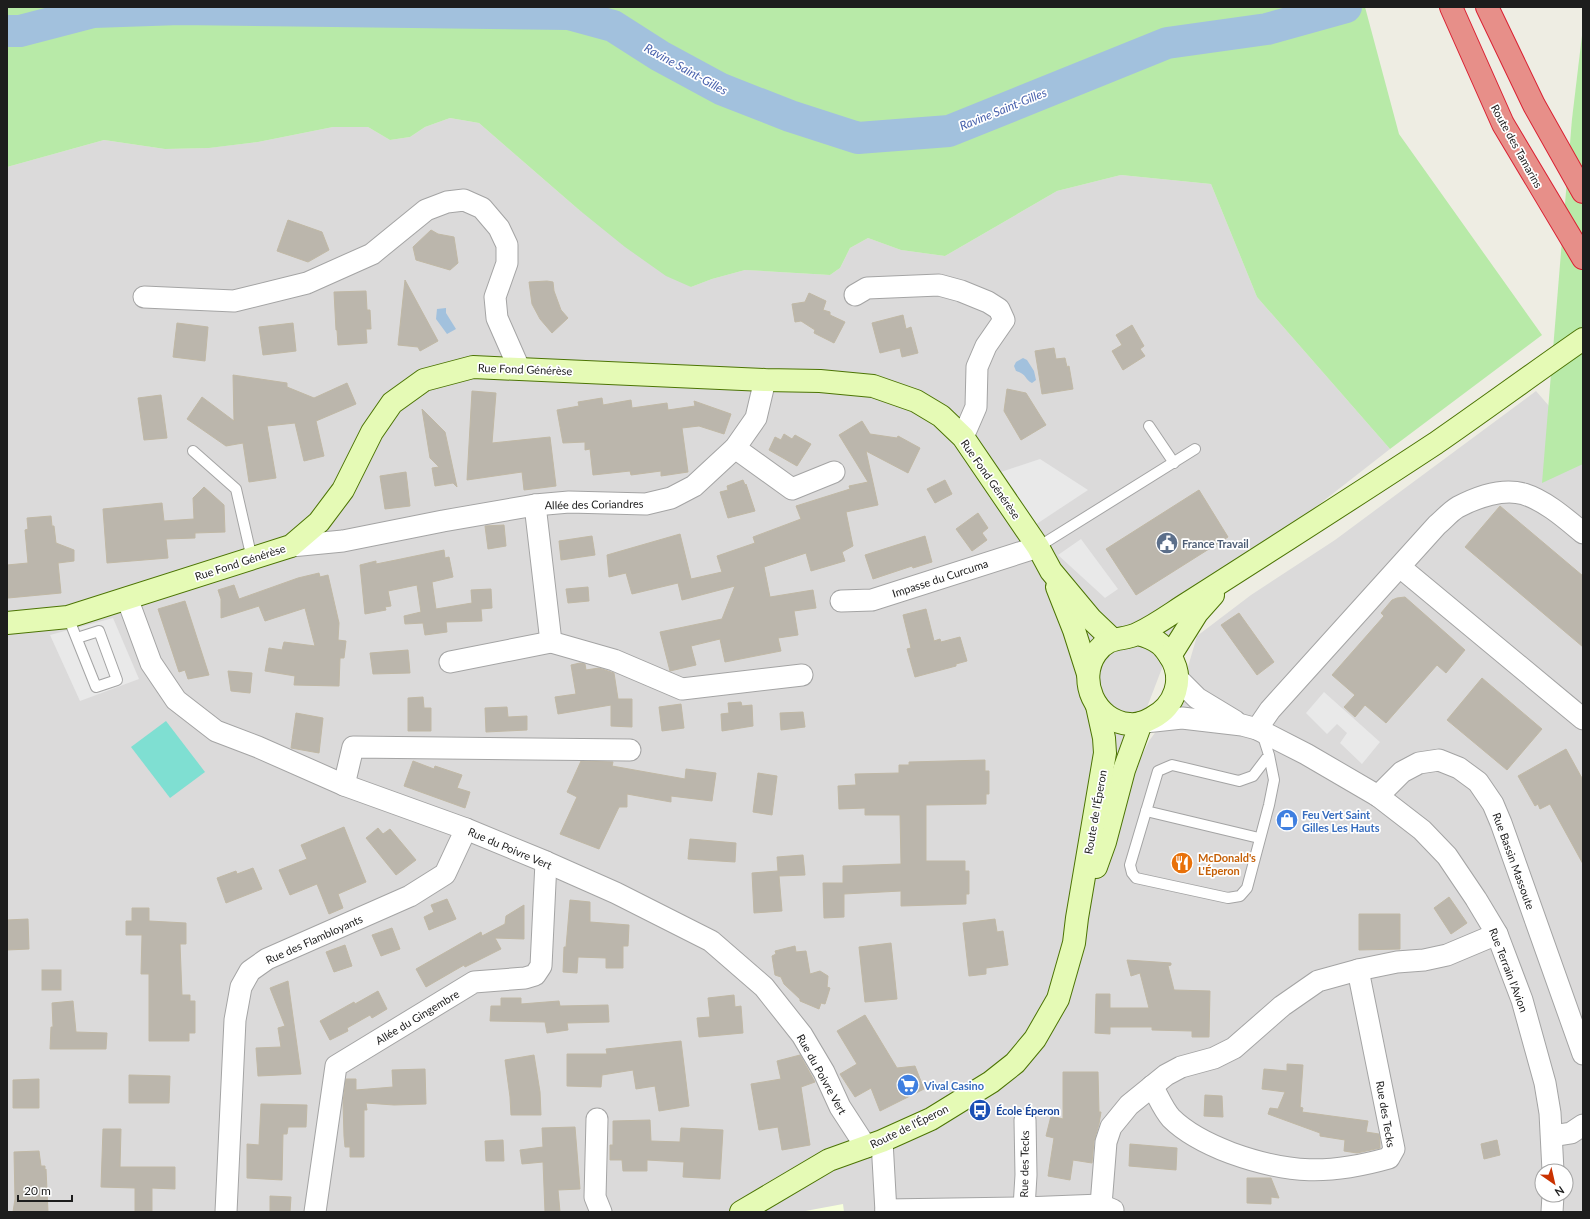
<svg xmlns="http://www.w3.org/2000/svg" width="1590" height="1219" font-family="Lato,sans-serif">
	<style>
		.residential { fill: #dbdada; fill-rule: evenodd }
		.education { fill: #f6ffdb }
		.grass { fill: #b8eaa8 }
		.pitch { fill: #7fdfd2 }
		.parking { fill: #e9e9e9 }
		.water { fill: #a2c1dd }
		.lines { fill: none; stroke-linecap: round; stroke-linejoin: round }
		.river { stroke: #a2c1dd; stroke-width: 32 }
		.building { fill: #bbb6ac; stroke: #c0b8a5 }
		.lane-casing { stroke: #a4a4a4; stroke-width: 12 }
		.street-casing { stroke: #a4a4a4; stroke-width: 23 }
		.secondary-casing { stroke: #4c7404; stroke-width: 24 }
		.highway-casing { stroke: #da2233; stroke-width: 24 }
		.lane { stroke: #fff; stroke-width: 10 }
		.street { stroke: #fff; stroke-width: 21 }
		.secondary { stroke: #e5fab5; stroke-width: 22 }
		.highway { stroke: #e78f89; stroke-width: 22 }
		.labels { text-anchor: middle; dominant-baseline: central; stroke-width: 3.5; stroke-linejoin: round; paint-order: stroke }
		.street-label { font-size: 11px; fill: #1d1d1d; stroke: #fff }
		.service-label { font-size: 11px; font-weight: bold; fill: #4e5e75; stroke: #fff; text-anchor: start }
		.shop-label { font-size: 11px; font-weight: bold; fill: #366cbe; stroke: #fff; text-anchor: start }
		.food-label { font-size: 11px; font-weight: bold; fill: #c56008; stroke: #fff; text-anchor: start }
		.transit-label { font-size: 11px; font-weight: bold; fill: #164399; stroke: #fff; text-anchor: start }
		.water-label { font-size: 12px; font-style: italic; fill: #4962ad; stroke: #fff }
	</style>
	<rect width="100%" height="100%" fill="#eeede3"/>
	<path class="residential" d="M450,118l29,5 99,86 113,78 21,-8 33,-9 85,5 10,-7 10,-20 18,-10 33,12 44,6 112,-65 64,-16 90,9 46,113 133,152 -159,124 -64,82 -26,68 -65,207 57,-155 9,-20 7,-14 29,-40 19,-65 54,-41 84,-55 201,-149 47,54v767h-821l110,-64 -131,64h-734v-1045l97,-27 61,9 43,-1 50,-6 75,-15h35l22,13 20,-3 15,-10zM1542,1171h24v24h-24z"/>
	<path class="education" d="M843,1204l1,8h-44z"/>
	<g class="grass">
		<path d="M7,7h1358l34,127 143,201 -152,114 -133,-152 -46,-113 -90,-9 -64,16 -112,65 -44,-6 -33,-12 -18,10 -10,20 -10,7 -85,-5 -33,9 -21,8 -25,-11 -41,-29 -47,-38 -99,-86 -29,-5 -25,9 -15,10 -20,3 -22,-13h-35l-75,15 -49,6 -44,1 -61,-9 -97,27z"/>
		<path d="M1583,27v437l-41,19 30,-364z"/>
	</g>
	<path class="pitch" d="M166,721l39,51 -35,26 -39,-51z"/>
	<g class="parking">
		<path d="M1040,459l48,31 -53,35 -34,-53z"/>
		<path d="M1081,539l37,50 -13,9 -47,-43z"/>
		<path d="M113,618l26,61 -59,22 -30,-66z"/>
		<path d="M1324,692l56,50 -18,22 -22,-21 7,-10 -10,-9 -10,10 -21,-21z"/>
	</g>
	<g class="water">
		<path d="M446,308v5l10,16 -9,5 -11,-15 1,-10z"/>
		<path d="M1023,358l4,2 7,11 2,9 -4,3c-7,-3 -5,-9 -16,-12l-2,-5 2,-4z"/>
	</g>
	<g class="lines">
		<path class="river" d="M7,31h13l73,-19 87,-3 389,5 44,12 47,30 61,33 69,27 68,22 91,-7 218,-88 100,-14 79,-22"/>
	</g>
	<g class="building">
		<path d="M288,220l34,12 7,18 -21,12 -31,-11z"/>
		<path d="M431,230l7,4 16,3 4,26 -8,7 -34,-10 -3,-13z"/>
		<path d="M405,280l33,61 -18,10 -2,-4 -20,-2z"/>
		<path d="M547,281l6,1 1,9 7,19 7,8 -16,15 -12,-14 -8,-15 -3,-22z"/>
		<path d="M366,291l1,19h3l1,19h-5l1,14 -29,2 -1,-15h-1l-2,-38z"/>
		<path d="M809,293l17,8 -3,9 7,2v3l15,7 -11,21 -20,-10 1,-3 -14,-9 -6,1 -3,-18 13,-2z"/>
		<path d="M903,315l3,14 5,-2 7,26 -16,4 -2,-9 -20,5 -8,-30z"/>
		<path d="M177,323l31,4 -3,34 -32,-4z"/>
		<path d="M293,323l3,28 -33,4 -4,-28z"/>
		<path d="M1132,325l12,21 -4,3 5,7 -22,14 -11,-19 10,-6 -6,-10z"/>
		<path d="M1054,348l2,11 9,-1 2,9 2,-1 4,23 -31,5 -7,-43z"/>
		<path d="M233,375l54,8v4l27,11 33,-15 9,21 -40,17 8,35 -20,5 -9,-38 -28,3 9,52 -27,4 -6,-39 -17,3 -39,-27 15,-22 32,24z"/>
		<path d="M1007,389l19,4 20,32 -25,15 -17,-29z"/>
		<path d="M472,391l24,2 -4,50 58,-6 6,49 -32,4 -2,-18 -55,8z"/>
		<path d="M161,395l6,43 -23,2 -6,-42z"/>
		<path d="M602,398l1,7 28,-5 1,8 35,-5 1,7 27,-4 -1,-5 37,13 -7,20 -25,-8 -17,2 6,44 -27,4v-5l-30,4 -1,-4 -37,4 -3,-26 -5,1v-8l-22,1 -6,-33 22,-4 -1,-4z"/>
		<path d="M422,409l23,23 12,55 -4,-4 -18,3 -3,-18 7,-1 -9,-9z"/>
		<path d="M862,421l8,13 27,4 1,-2 22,12 -12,25 -42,-22 12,54 -32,7 7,34 -11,6 3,9 -34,10 -5,-18 -42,14 6,30 43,-7 3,18 -22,3 4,24 -20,3 3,13 -56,11 -5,-23 -29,7 5,19 -26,6 -10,-39 62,-13 13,-33 -53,14 -4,-17 -46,11 -6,-21 -17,4 -2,-22 73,-21 11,45 31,-7 -5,-16 38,-13 -2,-6 48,-18 -5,-13 54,-17 -1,-3 19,-4 -29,-47z"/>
		<path d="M784,434l8,5 3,-4 16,9 -14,22 -28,-16 6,-13 6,3z"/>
		<path d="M406,472l4,34 -25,3 -5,-33z"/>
		<path d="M743,480l2,5 1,-1 9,27 -27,7 -8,-26 8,-2 -1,-4z"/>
		<path d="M945,480l7,14 -17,9 -8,-14z"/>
		<path d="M204,487l20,18 1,27 -30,1v5l-29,1 2,19 -61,5 -4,-54 59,-6 2,18 30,-2 -1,-21z"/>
		<path d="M1199,490l29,47 -92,58 -30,-46z"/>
		<path d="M1500,506l83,70v71l-118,-100z"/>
		<path d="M978,513l10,15 -6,5 5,7 -15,11 -16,-22z"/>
		<path d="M51,516l1,10h2l2,17 18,7v11l-16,2 3,30 -53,5 -1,-33 21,-2 -3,-33 3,-1 -1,-11z"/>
		<path d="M504,525l2,21 -18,3 -3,-23z"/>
		<path d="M592,536l3,19 -34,5 -2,-19z"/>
		<path d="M925,536l7,26 -19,6 -1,-2 -39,13 -8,-24z"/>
		<path d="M444,550l1,8 4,-1 4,20 -21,5 4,27 36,-6 -1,-13 20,-1 1,19 -11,1 1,12 -36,1 1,10 -22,3 -2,-12 -18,1 -1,-8 17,-4 -4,-27 -29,6 3,15 -6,1 1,3 -21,4 -5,-49 16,-4v3l20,-4z"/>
		<path d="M319,573l1,4 8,-2 11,48 -1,17 8,1 -2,17h-4l-1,28 -45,-1 1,-9 -30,-5 4,-23 13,2 2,-8 31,4 -10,-38 -40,13 -6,-15 -38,12v-19l-3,-9 16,-5 5,14 59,-21z"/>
		<path d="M588,587l1,14 -21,2 -2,-14z"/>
		<path d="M1405,597l60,53 -19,23 -9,-8 -51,58 -21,-18 -10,12 -11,-10 11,-12 -23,-20 52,-59 -3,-3 11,-13 5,-2z"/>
		<path d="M185,601l24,74 -21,4 -3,-9 -6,2 -21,-63z"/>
		<path d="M926,609l8,32 6,-2 1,3 19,-5 7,24 -11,3v2l-41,11 -8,-28 4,-1 -8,-33z"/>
		<path d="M1239,613l35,49 -17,13 -36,-50z"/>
		<path d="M408,650l2,23 -37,1 -3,-21z"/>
		<path d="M580,663l5,1 1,6 13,-2 15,5 4,26h14v28l-21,-1v-21l-53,9 -3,-17 21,-3 -5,-29z"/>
		<path d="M228,671l24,2 -2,20 -19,-2z"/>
		<path d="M1482,678l60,51 -35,41 -60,-50z"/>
		<path d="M423,697l1,11h7v23h-23v-33z"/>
		<path d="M741,702l1,4 10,-1 1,21 -31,5 -1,-17 8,-1 -1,-10z"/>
		<path d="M681,704l3,24 -22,3 -3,-24z"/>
		<path d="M507,707l1,10 19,-1v14l-41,2 -1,-24z"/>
		<path d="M803,712l2,15 -24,3 -1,-17z"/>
		<path d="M296,713l27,5 -4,35 -28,-5z"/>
		<path d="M1566,749l17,31v84l-33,-60 -10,5 -2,-5 -3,2 -17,-30z"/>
		<path d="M985,760v11h4v23h-3v10l-60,1v56h39v10h4v23h-3v10l-65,2v-15l-57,3v23l-20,1 -1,-35h20v-17l58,-2 -1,-49h-35v-7l-26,1 -1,-23 18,-1 -1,-11 44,-1v-8h10v-3z"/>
		<path d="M413,761l21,8 1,-3 27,9 -5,13 13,4 -5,16 -61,-22z"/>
		<path d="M581,761l32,1 -1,4 73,13 1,-10 30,4 -4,28 -41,-5v6l-44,-8v13h-8l-20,42 -39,-15 17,-37 -10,-5z"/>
		<path d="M758,773l19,3 -5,39 -19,-3z"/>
		<path d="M344,827l22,55 -28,12 5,14 -14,6 -12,-30 -27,11 -11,-25 28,-11 -6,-14z"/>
		<path d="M378,828l5,6 7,-5 26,31 -20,15 -30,-37z"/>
		<path d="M690,839l46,4 -1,19 -47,-3z"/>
		<path d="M803,855l2,20 -26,1 3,35 -28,2 -2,-40 26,-2 -1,-14z"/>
		<path d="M253,868l9,21 -36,14 -9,-25 19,-7 1,3z"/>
		<path d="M1449,897l18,26 -16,11 -17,-26z"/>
		<path d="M447,899l9,20 -27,11 -5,-13 10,-5 -3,-7z"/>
		<path d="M570,900l20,2v20l39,3 -1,21h-5v22h-17v-10l-28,-1 -1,16 -14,-1 1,-25h2z"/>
		<path d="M524,905v34l-29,-1 6,11 -36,18 -1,-2 -38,22 -10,-18 65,-37 1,4 23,-12 1,-8z"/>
		<path d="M132,908h17v13l37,2v21h-6l2,51h8v6h5v32h-6v8h-40v-67h-8l1,-39h-16v-14h6z"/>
		<path d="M1359,914h41v35l-41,1z"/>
		<path d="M28,919l1,30 -22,1v-30z"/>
		<path d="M995,919l2,13 6,-1 5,34 -22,3v6l-17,2 -6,-53z"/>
		<path d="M392,928l8,21 -19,7 -9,-21z"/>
		<path d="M891,943l6,56 -32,3 -6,-55z"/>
		<path d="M345,945l7,21 -18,6 -8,-20z"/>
		<path d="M795,946l1,6 10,-1 4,23 10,-3 8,5 -1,11 3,1 -5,16 -4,-1 -2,6 -19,-8v-2l-16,-15 -3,-7 -6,-2 -3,-19 4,-2 -1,-3z"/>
		<path d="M1127,960l44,3v2l-3,1 6,24 36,1 -1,46h-17v-6l-40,-1v-3h-42v7l-15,-1 1,-39h14v14h39l-9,-35 -9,3z"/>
		<rect x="42" y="970" width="19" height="20"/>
		<path d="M288,981l13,93 -43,2 -2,-28 25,-1 -3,-19 7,-2 -15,-38z"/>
		<path d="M378,991l9,18 -15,9 -2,-3 -23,13 1,3 -18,9 -10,-19 34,-19 1,2z"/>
		<path d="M734,995l1,12 6,-1 2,27 -44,4 -2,-19 13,-1 -2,-19z"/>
		<path d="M501,998h20v6l38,-3 1,5 48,-1 1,17 -42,1 1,7 -21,3 -2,-11 -55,-1 1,-15h10z"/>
		<path d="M73,1001l3,31 31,1 -1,16h-56l1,-22h2l-1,-24z"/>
		<path d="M865,1015l32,53 18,-2 9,23 -44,22 -9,-23 -16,9 -15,-23 17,-10 -20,-33z"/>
		<path d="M681,1041l8,65 -30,5 -4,-25 -19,3 -3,-19 -31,5 -1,12 -34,-1v-32h40l-1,-5z"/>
		<path d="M534,1055l6,37 1,23h-30l-1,-18 -5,-37z"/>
		<path d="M800,1055l15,27 -14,5 9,58 -28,5 -4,-23 -19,3 -8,-46 30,-5 -4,-18z"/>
		<path d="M1287,1064l16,1 -3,42 3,1 -1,4 66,9 -2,11 13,2 1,8v6l-23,5 -13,-2 1,-11 -25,-4v-3l-52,-19 2,-6 8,1 7,-17 -23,-3 2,-20 23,2z"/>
		<path d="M425,1069l1,35 -32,1 -28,-2 1,7h-3v47h-14v-10h-5l-1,-11 -1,-34 3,-23h10v11l37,-3 -1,-17z"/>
		<path d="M1063,1072h35l1,40h2l-2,12 -5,17 -2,22 -19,-3 -3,20 -22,-4 6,-38 -8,-2 5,-20 12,3z"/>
		<path d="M129,1075l41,1 -1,27h-40z"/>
		<path d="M39,1079v29h-26v-28z"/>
		<path d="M1205,1095l17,1 1,21 -19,-1z"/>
		<path d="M261,1104l46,1 -1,22h-18l-1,7h-4l-1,46 -35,-2v-34l12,1z"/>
		<path d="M650,1120l1,21 29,1 1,-14 42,2 -3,49 -37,-2 1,-15 -37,-2v11h-24l-1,-11h-12v-15h3v-24z"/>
		<path d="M575,1127l5,62 -22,1 2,22h-15l-2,-50 -21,2 -2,-14 23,-3 -1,-19z"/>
		<path d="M103,1129h18l-1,38h55v22l-23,-1v24h-17v-24l-34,-1z"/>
		<path d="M503,1140l1,21h-18l-1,-20z"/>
		<path d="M1497,1140l3,15 -16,4 -3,-15z"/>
		<path d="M1130,1144l47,4 -1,22 -47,-4z"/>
		<path d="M39,1151l2,15h4v4l1,-1 2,43h-35l2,-13 -1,-47z"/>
		<path d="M1247,1178h24l8,20 -8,-1v7l-24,-1z"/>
		<path d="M270,1196l21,1 -1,15h-20z"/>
	</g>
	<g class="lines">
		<g class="lane-casing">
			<g id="lane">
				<path d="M1149,426l25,37"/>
				<path d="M193,451l43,38 16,70"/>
				<path d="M1038,547l157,-98"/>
				<path d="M68,617l28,70 21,-7 -18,-49 -22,7"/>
				<path d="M1262,733l7,22 5,25 -5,25 -22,83 -7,8 -12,2 -92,-20 -4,-5 -2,-8 28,-94 14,-6 67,16 14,-5 16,-21"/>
				<path d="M1146,811l113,27"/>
			</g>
		</g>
		<g class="street-casing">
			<g id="street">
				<path d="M855,295l12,-7 72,-3 22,6 27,11 11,7 5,11 -18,26 -9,21 -1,40 -13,30"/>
				<path d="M144,297l90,4 73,-18 65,-29 54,-44 21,-8 17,-2 18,8 17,20 8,17v18l-12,34 2,21 22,50"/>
				<path d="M735,448l57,41 42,-17"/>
				<path d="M535,505l16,137 63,18 68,29 120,-14"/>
				<path d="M291,546l52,-5 100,-20 92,-16 34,-3 77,2 25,-6 23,-12 41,-38 21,-30 9,-38"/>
				<path d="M1400,567l183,152"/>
				<path d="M127,598l24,65 25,37 40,31 42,16 86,38 122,44 80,33 70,31 95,48 53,46 38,48 22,37 16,35 26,40"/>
				<path d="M841,601l31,-1 166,-53"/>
				<path d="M450,662l101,-20"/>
				<path d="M1177,678l20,20 38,23"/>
				<path d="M1145,722l37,-4 60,7 15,4 49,25 72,42 44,34 25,26 29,43 21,35 25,66 23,83 5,30 3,58"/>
				<path d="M1257,729l13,-19 167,-185c7,-6 14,-14 21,-18 19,-10 45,-19 66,-13 22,7 42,25 59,39"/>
				<path d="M344,785l9,-38 277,3"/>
				<path d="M1378,796l24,-24 17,-9 20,-3 20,8 19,14 15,22 8,19 82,231"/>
				<path d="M1152,1086c6,10 11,23 19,32 16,16 39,27 60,35 58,21 98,22 158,5l5,-9 -36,-179"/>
				<path d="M597,1119l-2,78 6,15"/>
				<path d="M1552,1136l19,-3 12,-8"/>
				<path d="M882,1141l4,71"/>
				<path d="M1024,1208l2,-33 -1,-55"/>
				<path d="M886,1210l138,-2 77,-3 12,5"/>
				<path d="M226,1212l9,-192 6,-33 9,-16 17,-12 143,-63 35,-22 21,-45"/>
				<path d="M315,1212l21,-146 138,-84 51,-4 10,-3 6,-9 5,-104"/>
				<path d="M1107,1212l-6,-7 5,-63 5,-15 18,-22 37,-30 15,-8 33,-9 20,-10 48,-42 36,-25 40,-11 39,-8 27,-2 23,-5 50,-21"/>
				<path d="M1552,1212l1,-17"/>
			</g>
		</g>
		<g class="secondary-casing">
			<g id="secondary">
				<path d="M1057,587l17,43 14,44"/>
				<path d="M7,623l61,-6 223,-71 28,-24 24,-32 29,-58 20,-29 32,-23 49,-13 292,13 55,1 53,5 43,15 25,15 22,21 75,110 13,24 40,48 21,20"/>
				<path d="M1138,634c8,2 15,4 22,10 4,3 7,8 10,12 15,23 5,50 -18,62 -7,4 -15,7 -23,6 -34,-3 -52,-44 -33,-71 14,-19 26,-11 43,-20 17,-8 33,-20 49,-30 83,-53 166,-106 248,-160 49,-34 98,-70 147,-104"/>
				<path d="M1170,656l27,-43 16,-18"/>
				<path d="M1096,867l9,-25 19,-72 17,-47"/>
				<path d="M741,1212l88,-52 53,-19 49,-22 60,-37 24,-19 20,-24 23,-40 16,-56 3,-25 28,-165 -1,-15 -7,-32"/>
			</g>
		</g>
		<g class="highway-casing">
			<g id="highway">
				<path d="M1451,7l52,117 80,134"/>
				<path d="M1487,7l47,98 49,87"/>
			</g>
		</g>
		<use href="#lane" class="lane"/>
		<use href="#street" class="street"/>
		<use href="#secondary" class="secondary"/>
		<use href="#highway" class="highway"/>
	</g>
	<defs>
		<g id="civic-disc" transform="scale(1.15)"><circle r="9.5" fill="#5c6f8a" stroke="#fff"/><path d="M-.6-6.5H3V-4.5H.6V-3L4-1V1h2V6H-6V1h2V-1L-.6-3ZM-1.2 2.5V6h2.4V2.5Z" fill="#fff"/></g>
		<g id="shop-disc" transform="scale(1.15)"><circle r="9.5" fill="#3f7fe0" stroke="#fff"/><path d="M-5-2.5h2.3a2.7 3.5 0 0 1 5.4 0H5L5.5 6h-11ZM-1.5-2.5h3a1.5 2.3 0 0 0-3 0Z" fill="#fff"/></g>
		<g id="restaurant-disc" transform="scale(1.15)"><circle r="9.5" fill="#e8710a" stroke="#fff"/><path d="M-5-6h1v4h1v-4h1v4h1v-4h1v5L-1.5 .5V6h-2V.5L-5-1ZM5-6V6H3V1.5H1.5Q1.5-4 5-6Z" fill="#fff"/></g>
		<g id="supermarket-disc" transform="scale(1.15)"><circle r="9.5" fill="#3f7fe0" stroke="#fff"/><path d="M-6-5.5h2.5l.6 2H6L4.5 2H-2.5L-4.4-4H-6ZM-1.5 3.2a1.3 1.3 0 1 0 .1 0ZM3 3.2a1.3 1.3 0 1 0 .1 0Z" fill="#fff"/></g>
		<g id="bus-disc" transform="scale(1.15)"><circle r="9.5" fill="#1a4fb4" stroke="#fff"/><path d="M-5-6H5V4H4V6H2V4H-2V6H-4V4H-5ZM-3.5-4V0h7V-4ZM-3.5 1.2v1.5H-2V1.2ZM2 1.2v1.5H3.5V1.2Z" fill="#fff"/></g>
	</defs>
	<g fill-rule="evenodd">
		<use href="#civic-disc" x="1167" y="543"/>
		<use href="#shop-disc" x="1287" y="820"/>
		<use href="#restaurant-disc" x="1182" y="863"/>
		<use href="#supermarket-disc" x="908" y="1085"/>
		<use href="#bus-disc" x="980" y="1110"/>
	</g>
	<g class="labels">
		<g class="street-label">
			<text transform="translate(1517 146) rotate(61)">Route des Tamarins</text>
			<text transform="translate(525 369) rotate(2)">Rue Fond Générèse</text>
			<text transform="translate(991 479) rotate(55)">Rue Fond Générèse</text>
			<text transform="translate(594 504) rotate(-1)">Allée des Coriandres</text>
			<text transform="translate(240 562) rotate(-18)">Rue Fond Générèse</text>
			<text transform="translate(940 578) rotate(-18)">Impasse du Curcuma</text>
			<text transform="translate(1095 812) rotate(-80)">Route de l'Éperon</text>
			<text transform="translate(510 848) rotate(23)">Rue du Poivre Vert</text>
			<text transform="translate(1514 861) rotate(70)">Rue Bassin Massoute</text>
			<text transform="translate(314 939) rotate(-24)">Rue des Flambloyants</text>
			<text transform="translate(1509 970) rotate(69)">Rue Terrain l'Avion</text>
			<text transform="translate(417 1017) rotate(-31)">Allée du Gingembre</text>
			<text transform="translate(822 1074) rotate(61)">Rue du Poivre Vert</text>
			<text transform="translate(1386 1114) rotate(80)">Rue des Tecks</text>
			<text transform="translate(909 1126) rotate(-26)">Route de l'Éperon</text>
			<text transform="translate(1024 1164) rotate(-89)">Rue des Tecks</text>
		</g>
		<g class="service-label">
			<text x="1182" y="543">France Travail</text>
		</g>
		<g class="shop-label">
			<text x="1302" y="814">Feu Vert Saint<tspan x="1302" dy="13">Gilles Les Hauts</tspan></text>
			<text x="924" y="1085">Vival Casino</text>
		</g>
		<g class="food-label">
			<text x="1198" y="857">McDonald's<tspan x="1198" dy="13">L'Éperon</tspan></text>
		</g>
		<g class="transit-label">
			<text x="996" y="1110">École Éperon</text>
		</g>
		<g class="water-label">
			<text transform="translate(686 69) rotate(29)">Ravine Saint-Gilles</text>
			<text transform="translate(1003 109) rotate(-22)">Ravine Saint-Gilles</text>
		</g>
	</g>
	<rect width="1590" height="1219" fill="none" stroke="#1d1d1d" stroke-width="16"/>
	<g transform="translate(1554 1183) rotate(146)"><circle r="19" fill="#ffffff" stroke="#a5a5a5"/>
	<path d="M0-3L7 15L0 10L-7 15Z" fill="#ca3200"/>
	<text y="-6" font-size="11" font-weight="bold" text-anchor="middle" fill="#1d1d1d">N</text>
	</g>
	<path d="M18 1195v6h54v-6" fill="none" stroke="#1d1d1d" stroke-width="2"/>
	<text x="24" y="1195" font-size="12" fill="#1d1d1d" stroke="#ffffff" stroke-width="3" paint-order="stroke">20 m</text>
</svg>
